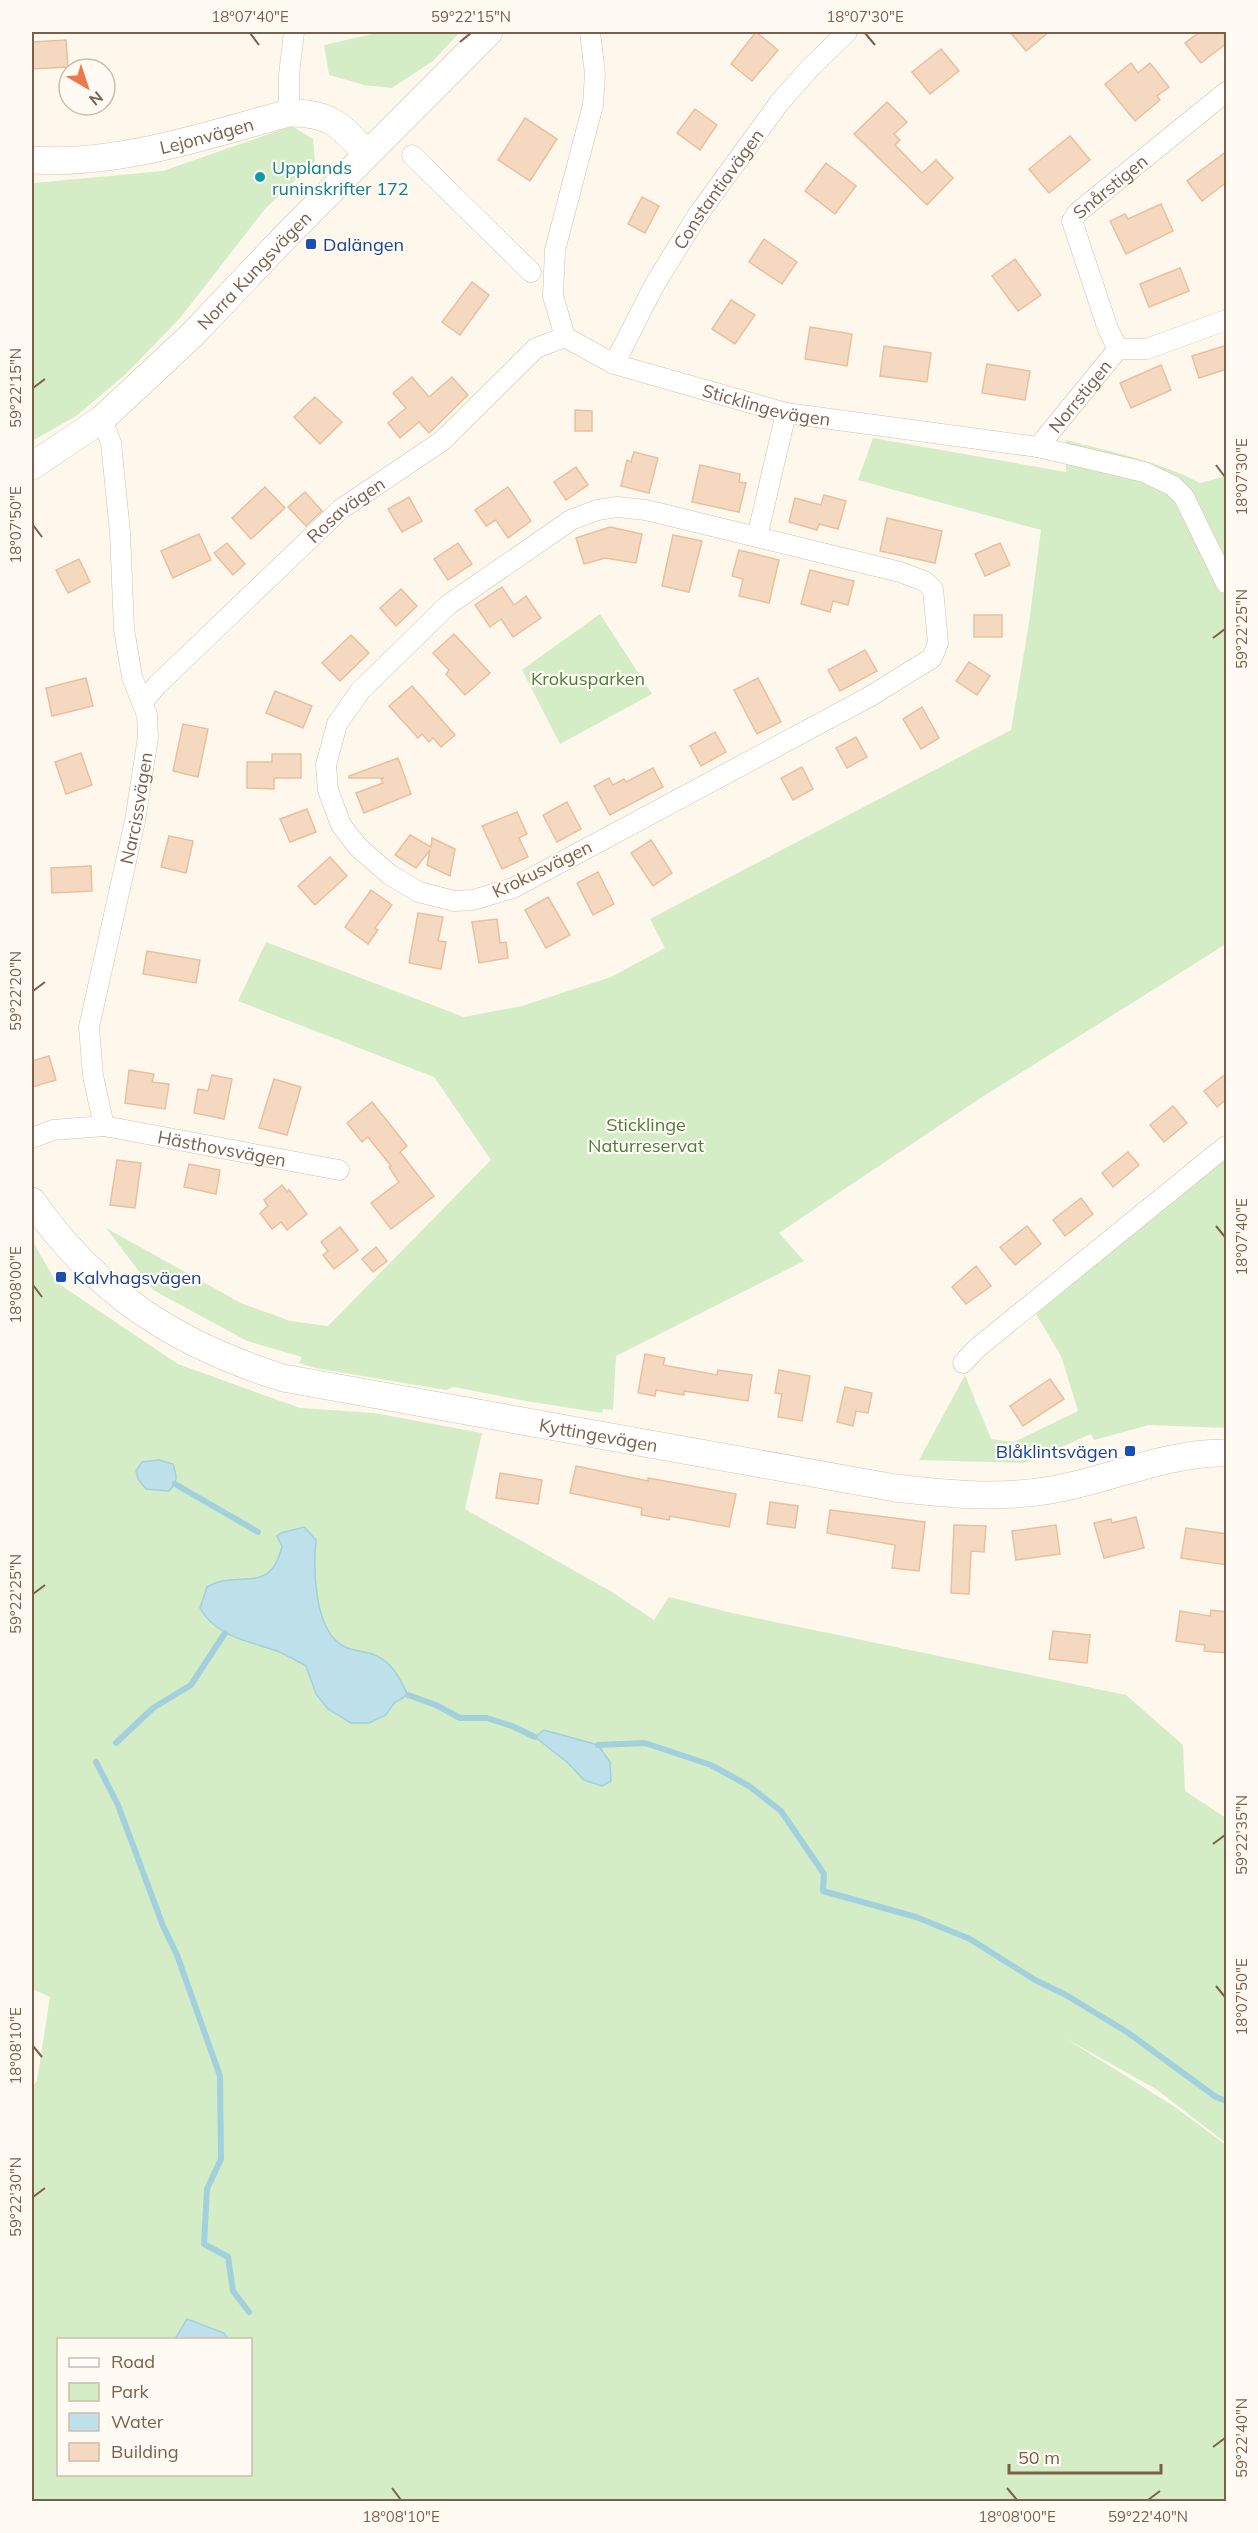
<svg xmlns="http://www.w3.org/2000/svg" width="1258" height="2533" font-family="Mulish,sans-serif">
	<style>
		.green { fill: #d4edc7; fill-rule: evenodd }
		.water { fill: #bde0ea; stroke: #a2d0dc; stroke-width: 1.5 }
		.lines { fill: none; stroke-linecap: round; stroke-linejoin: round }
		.stream { stroke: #a2d0dc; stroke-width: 6 }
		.building { fill: #f5d8c0; stroke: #e9c09f; stroke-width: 1.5 }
		.street-casing { stroke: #d2c0ae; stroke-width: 21 }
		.secondary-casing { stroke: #d5c1ac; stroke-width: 28 }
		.street { stroke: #fff; stroke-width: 20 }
		.secondary { stroke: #fff; stroke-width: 27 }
		.ticks { fill: none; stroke: #7c5f4b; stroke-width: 2 }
		.culture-dot { fill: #0f9aa8; stroke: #fffbf2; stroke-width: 2 }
		.transit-dot { fill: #1a4fb4; stroke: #fffbf2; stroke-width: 2 }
		.labels { text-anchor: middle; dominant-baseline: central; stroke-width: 4.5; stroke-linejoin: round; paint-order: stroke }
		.street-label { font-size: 18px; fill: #7c5f4b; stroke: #fffbf2 }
		.culture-label { font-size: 18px; fill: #0d838f; stroke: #fffbf2; text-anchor: start }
		.transit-label { font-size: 18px; fill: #164399; stroke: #fffbf2; text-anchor: start }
		.park-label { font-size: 18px; fill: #4d7c3f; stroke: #fffbf2 }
		.neatline { fill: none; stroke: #7c5f4b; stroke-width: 2 }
		.ticks-label { font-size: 15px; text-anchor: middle; fill: #7c5f4b }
	</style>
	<rect width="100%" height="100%" fill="#fef7eb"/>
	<g class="green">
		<path d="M381,32h79l-27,29 -41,27 -28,-3 -35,-10 -5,-30z"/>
		<path d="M292,126l21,13 2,22 -50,48 -85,109 -54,56 -50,42 -44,25v-254l2,-4 129,-12z"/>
		<path d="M873,438l193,34v-32c45,12 93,21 134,43l26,-7v468l-247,155 -200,134 25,28 -188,95 -3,54 -10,-1 -1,4 -76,-12 -72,-14 -8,3 -131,-22 -16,-5 3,-6 -55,-16 -94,-51 -47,-62 135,75 49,18 38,5 163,-166 -57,-83 -196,-76 28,-59 198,75 58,-11 89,-29 54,-29 -15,-29 361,-189 18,-107 12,-93 -183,-50z"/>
		<path d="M600,614l52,80 -92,50 -38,-74z"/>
		<path d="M1226,1155v273l-77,-3 -55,15 -3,-6 -66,29 -106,-3 46,-85 26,64 23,3 64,-31 -17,-55 -25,-42z"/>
		<path d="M32,1240l24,42 122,82 122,44 74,5 108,20 -17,76 147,83 42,28 15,-23 63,16 394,82 57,50 2,46 41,27v325l-70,-54 -91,-51 110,69 51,38v356h-1194v-414l5,-6 13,-84 -18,-8zM58,2340h192v134h-192z"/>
	</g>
	<g class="water">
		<path d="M159,1460l14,4c4,12 5,18 -4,27l-23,-2 -8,-10 -2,-8 6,-9z"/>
		<path d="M304,1527l12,13c-3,30 -2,92 29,107 9,4 18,4 27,7 20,7 27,23 36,41l-14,8 -8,12 -17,8h-18l-23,-14 -12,-15 -10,-28c-9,-5 -19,-11 -29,-15 -28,-10 -61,-14 -77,-43l7,-21c33,-19 63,10 75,-41l-5,-10 4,-3z"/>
		<path d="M544,1730l54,15 12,17 1,19 -9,5 -18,-6 -17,-18 -32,-25z"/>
		<path d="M187,2319l37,14 4,6h-53z"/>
	</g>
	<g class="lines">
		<g class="stream">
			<path d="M175,1484l83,48"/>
			<path d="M408,1695l28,10 24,13h27l25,8 23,11"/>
			<path d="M116,1743l37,-35 38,-23 34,-52"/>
			<path d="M598,1745l47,-2 66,22 38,21 32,25 43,63 -1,17 93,26 54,22 65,41 31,15 61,37 89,65 10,4"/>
			<path d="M96,1762l22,43 45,121 14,29 43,121 1,83 -14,30 -3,55 24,13 5,34 16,21"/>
		</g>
	</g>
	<g class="building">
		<path d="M756,32l22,18 -26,31 -21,-17z"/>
		<path d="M1010,32h39l-23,19z"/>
		<path d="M1200,32h22l5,5v6l-26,20 -16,-20z"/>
		<path d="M66,40l2,27 -36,2v-27z"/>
		<path d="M941,49l18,22 -29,23 -18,-22z"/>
		<path d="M1131,63l7,10 12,-10 19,24 -12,9 3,4 -25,21 -30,-37z"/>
		<path d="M887,102l20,20 -13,12 6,6 -5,5 27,28 14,-13 17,18 -26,27 -73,-71z"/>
		<path d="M695,109l22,16 -17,25 -23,-17z"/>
		<path d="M525,118l32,21 -27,42 -32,-21z"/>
		<path d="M1070,136l20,24 -41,33 -20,-24z"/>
		<path d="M1227,151v31l-25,19 -15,-20z"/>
		<path d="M826,163l30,23 -21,28 -30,-23z"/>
		<path d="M642,197l17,9 -14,27 -17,-9z"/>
		<path d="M1161,204l12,27 -47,23 -16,-33 15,-7 3,5z"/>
		<path d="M764,239l33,23 -15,22 -33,-22z"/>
		<path d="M1015,259l26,36 -23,16 -26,-35z"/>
		<path d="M1180,268l9,23 -40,16 -9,-23z"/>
		<path d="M472,282l17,13 -29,40 -18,-13z"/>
		<path d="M731,300l24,15 -20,29 -23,-15z"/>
		<path d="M810,327l42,7 -5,32 -42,-7z"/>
		<path d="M1227,345v24l-28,9 -7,-22z"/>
		<path d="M884,346l47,7 -4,29 -47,-6z"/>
		<path d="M987,364l43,7 -5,29 -43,-7z"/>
		<path d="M1161,365l10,25 -40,18 -11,-25z"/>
		<path d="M412,377l17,20 23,-20 16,18 -39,38 -10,-11 -19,16 -12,-15 18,-15 -13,-15z"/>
		<path d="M315,397l27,25 -22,22 -26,-27z"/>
		<path d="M575,410l17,1v20h-17z"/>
		<path d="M634,452l24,6 -9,35 -28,-7 6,-26 4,2z"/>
		<path d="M700,465l40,9 -1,8 7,1 -7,29 -47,-10z"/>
		<path d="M576,467l12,18 -22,15 -12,-18z"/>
		<path d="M265,487l20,21 -34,31 -19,-21z"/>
		<path d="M508,487l23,34 -23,17 -12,-18 -10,6 -11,-16z"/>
		<path d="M305,492l17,19 -16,15 -18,-19z"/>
		<path d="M824,495l22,6 -8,28 -19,-5 -2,6 -28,-8 6,-24 26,7z"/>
		<path d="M409,497l13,24 -20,11 -14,-23z"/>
		<path d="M887,518l55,13 -7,32 -55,-12z"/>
		<path d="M610,527l32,7 -6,29 -31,-5 -21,6 -8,-26z"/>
		<path d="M199,534l12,26 -38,18 -12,-27z"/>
		<path d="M673,535l29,6 -13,51 -27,-6z"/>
		<path d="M227,543l18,21 -12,11 -19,-22z"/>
		<path d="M458,543l14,21 -24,16 -14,-21z"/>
		<path d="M1000,543l10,22 -25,11 -10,-22z"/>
		<path d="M739,550l40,10 -10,43 -30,-7 4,-17 -11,-3z"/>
		<path d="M79,559l11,23 -22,11 -12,-23z"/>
		<path d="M810,570l44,11 -6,24 -15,-4 -3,11 -29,-8z"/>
		<path d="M502,587l12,18 12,-9 15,22 -28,19 -12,-18 -11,8 -15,-22z"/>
		<path d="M401,589l16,17 -21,20 -16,-18z"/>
		<rect x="974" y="615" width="28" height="22"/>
		<path d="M454,634l36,39 -25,22 -19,-21 3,-4 -16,-17z"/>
		<path d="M351,635l18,18 -29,28 -18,-18z"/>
		<path d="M865,650l12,21 -37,20 -12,-21z"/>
		<path d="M969,662l21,14 -13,19 -21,-14z"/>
		<path d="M86,678l7,28 -41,10 -6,-28z"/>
		<path d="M758,678l23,44 -24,12 -23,-44z"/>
		<path d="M412,686l43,49 -14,12 -8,-9 -4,4 -7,-8 -4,4 -29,-32z"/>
		<path d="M275,691l37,15 -9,22 -37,-15z"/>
		<path d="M922,707l17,31 -18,11 -18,-30z"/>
		<path d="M183,724l25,5 -10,48 -25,-6z"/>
		<path d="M715,732l11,20 -25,14 -11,-20z"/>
		<path d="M856,737l11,20 -20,11 -11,-20z"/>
		<path d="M81,753l11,32 -26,9 -11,-32z"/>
		<path d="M272,754h29v24h-27v11l-27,-1v-26h25z"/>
		<path d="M398,758l13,36 -47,19 -8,-20 27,-10 -2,-4 3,-1h-35v-2z"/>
		<path d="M802,767l11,22 -20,11 -12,-22z"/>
		<path d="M653,768l10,19 -53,28 -16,-29 15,-8 4,7 11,-6 2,3z"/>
		<path d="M567,802l14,27 -24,13 -14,-27z"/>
		<path d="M307,809l9,23 -26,10 -10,-23z"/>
		<path d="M517,812l10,22 -8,4 9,19 -26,12 -20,-43z"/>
		<path d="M410,835l21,12 1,-9 23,11 -5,27 -23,-11 3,-15 -14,18 -21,-13z"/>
		<path d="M169,836l24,5 -7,32 -25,-6z"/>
		<path d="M651,840l21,33 -19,13 -22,-33z"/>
		<path d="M330,857l17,19 -32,29 -17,-19z"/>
		<path d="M91,866l1,25 -40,2 -1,-25z"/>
		<path d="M598,872l16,32 -21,11 -16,-32z"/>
		<path d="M371,890l21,15 -17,23 3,2 -10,14 -23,-17z"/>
		<path d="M548,897l22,38 -24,13 -21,-38z"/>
		<path d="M418,913l25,4 -5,24 8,1 -5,27 -32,-6z"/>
		<path d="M497,919l3,24 6,-1 2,16 -29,5 -7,-41z"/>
		<path d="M147,951l53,9 -4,23 -53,-9z"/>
		<path d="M49,1056l7,24 -24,7v-26z"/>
		<path d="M129,1070l25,4 -2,8 17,2 -4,25 -40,-6z"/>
		<path d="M1227,1073v26l-10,8 -13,-16z"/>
		<path d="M212,1075l20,4 -8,40 -30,-6 4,-24 10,2z"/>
		<path d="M274,1079l27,8 -14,48 -28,-7z"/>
		<path d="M372,1102l35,44 -7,6 34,44 -43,33 -20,-26 28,-21 -10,-15 2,-1 -23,-29 -6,5 -15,-19z"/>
		<path d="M1173,1106l14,17 -23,19 -14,-17z"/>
		<path d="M1128,1152l11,13 -26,22 -11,-14z"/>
		<path d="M117,1160l24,3 -6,45 -25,-3z"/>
		<path d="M189,1164l31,6 -4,24 -32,-7z"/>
		<path d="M282,1185l5,7 2,-2 18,24 -20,16 -6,-8 -9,7 -12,-16 8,-7 -4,-6z"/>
		<path d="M1081,1198l12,16 -28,22 -12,-16z"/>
		<path d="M1027,1226l14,18 -26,21 -15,-18z"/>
		<path d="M340,1227l18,23 -24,19 -11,-14 5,-4 -7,-9z"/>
		<path d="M376,1247l11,14 -14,11 -11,-13z"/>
		<path d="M976,1266l15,20 -25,18 -14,-17z"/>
		<path d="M645,1354l20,4 -2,7 54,10 1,-5 34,5 -4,26 -64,-10v4l-28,-5 -1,6 -17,-3z"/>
		<path d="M779,1370l31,6 -8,45 -24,-4 4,-23 -7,-1z"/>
		<path d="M1050,1379l14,20 -41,27 -13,-20z"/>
		<path d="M845,1387l27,6 -4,20 -12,-2 -3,15 -16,-4z"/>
		<path d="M576,1466l72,15v-3l88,16 -7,33 -59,-11 -1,4 -28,-5 1,-7 -72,-15z"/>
		<path d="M500,1473l42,7 -4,24 -42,-6z"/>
		<path d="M770,1502l28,4 -3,22 -28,-4z"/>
		<path d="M830,1510l95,12 -6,49 -27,-3 3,-23 -68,-12z"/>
		<path d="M1136,1517l8,31 -40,10 -10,-35 17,-4 1,4z"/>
		<path d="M954,1525l32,1 -2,26 -13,-1 -2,43 -18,-1z"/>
		<path d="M1056,1525l4,29 -44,6 -4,-29z"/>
		<path d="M1186,1528l41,6v31l-46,-7z"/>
		<path d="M1211,1610l16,2v41l-23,-2 1,-6 -29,-4 4,-30 30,5z"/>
		<path d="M1053,1631l37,4 -3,28 -38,-4z"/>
	</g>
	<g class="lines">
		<g class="street-casing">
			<g id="street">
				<path id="s1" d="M590,32l5,42 -2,31 -38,145 -2,46 12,41 49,27 172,49 252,34 106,25 29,14 11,11 42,86"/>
				<path d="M289,113v-38l5,-43"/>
				<path d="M412,155l119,117"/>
				<path id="s2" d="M1118,349l-10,-20 -36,-108 5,-8 149,-121"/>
				<path id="s3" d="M614,364l41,-80 42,-68 82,-113 31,-35 37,-36"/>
				<path id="s4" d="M1038,447l80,-98h29l79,-29"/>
				<path d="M617,507l29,3 254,62 24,9 9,8 5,54 -6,15 -63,39 -356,191 -40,12 -19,1 -35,-9 -29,-17 -32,-28 -17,-22 -13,-35 -2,-25 11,-41 23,-33 88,-86 123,-85 26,-10z"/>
				<path d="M757,537l29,-124"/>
				<path id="s5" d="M143,702l14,-17 184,-176 101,-68 94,-93 29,-11"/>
				<path id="s6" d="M104,1126l235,44"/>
				<path id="s7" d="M32,1138l21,-8 51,-4 -11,-50 -4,-49 46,-206 13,-84 -1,-22 -15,-38 -8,-48 -4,-97 -9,-89 -9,-24"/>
				<path d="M963,1363l13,-14 250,-203"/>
			</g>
		</g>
		<g class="secondary-casing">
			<g id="secondary">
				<path id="s8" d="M32,160c87,6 174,-25 257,-47 40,-1 53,13 78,41"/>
				<path id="s9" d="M32,466l70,-47 90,-84 92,-97 205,-206"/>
				<path id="s10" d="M32,1201c65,93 144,143 251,177l612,110c52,6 104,11 156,2 59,-10 115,-38 175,-37"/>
			</g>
		</g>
		<use href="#street" class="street"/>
		<use href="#secondary" class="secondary"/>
	</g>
	<path class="ticks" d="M250,33l9,12M865,33l10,12M460,42l11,-9M33,388l12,-9M1216,465l9,12M33,525l9,12M1213,638l12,-9M33,991l12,-9M1216,1226l9,11M33,1285l9,12M33,1594l12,-9M1213,1844l12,-9M1216,1986l9,11M33,2046l9,11M33,2197l12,-9M1213,2447l12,-9M392,2488l9,12M1007,2488l10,12M1148,2500l12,-9"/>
	<circle class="culture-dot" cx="260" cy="177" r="6"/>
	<g class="transit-dot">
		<rect x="305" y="238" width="12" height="12" rx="3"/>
		<rect x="55" y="1271" width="12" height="12" rx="3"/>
		<rect x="1124" y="1445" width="12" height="12" rx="3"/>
	</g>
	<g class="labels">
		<g class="street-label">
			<text stroke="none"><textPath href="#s8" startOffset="177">Lejonvägen</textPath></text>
			<text stroke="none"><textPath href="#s3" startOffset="204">Constantiavägen</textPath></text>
			<text stroke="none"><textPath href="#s2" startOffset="188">Snårstigen</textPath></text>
			<text stroke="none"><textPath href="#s9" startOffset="297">Norra Kungsvägen</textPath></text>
			<text stroke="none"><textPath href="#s4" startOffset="66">Norrstigen</textPath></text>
			<text stroke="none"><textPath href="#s1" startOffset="526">Sticklingevägen</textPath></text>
			<text stroke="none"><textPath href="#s5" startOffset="280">Rosavägen</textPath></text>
			<text stroke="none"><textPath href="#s7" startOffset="398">Narcissvägen</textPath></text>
			<text transform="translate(542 869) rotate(-26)">Krokusvägen</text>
			<text stroke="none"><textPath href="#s6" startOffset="120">Hästhovsvägen</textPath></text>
			<text stroke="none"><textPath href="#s10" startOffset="634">Kyttingevägen</textPath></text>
		</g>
		<g class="culture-label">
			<text x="272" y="167">Upplands<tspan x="272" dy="21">runinskrifter 172</tspan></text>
		</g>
		<g class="transit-label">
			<text x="323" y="244">Dalängen</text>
			<text x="73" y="1277">Kalvhagsvägen</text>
			<text x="1118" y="1451" text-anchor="end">Blåklintsvägen</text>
		</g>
		<g class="park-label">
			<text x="588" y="678">Krokusparken</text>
			<text x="646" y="1124">Sticklinge<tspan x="646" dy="21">Naturreservat</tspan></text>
		</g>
	</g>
	<rect width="1258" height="2533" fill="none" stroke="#fffbf2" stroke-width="66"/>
	<rect x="57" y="2338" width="195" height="138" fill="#fffbf2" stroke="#cbbdaf" stroke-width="1.5"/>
	<rect x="69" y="2358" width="30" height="9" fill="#ffffff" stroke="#cbbdaf" stroke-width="1.5"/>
	<text x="111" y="2368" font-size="18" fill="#7c5f4b">Road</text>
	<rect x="69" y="2383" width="30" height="18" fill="#d4edc7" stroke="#cbbdaf" stroke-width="1.5"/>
	<text x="111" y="2398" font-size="18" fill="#7c5f4b">Park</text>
	<rect x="69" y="2413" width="30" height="18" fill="#bde0ea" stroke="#cbbdaf" stroke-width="1.5"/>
	<text x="111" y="2428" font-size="18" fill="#7c5f4b">Water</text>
	<rect x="69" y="2443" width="30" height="18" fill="#f5d8c0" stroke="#cbbdaf" stroke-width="1.5"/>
	<text x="111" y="2458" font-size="18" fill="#7c5f4b">Building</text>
	<g transform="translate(87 87) rotate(141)"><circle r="28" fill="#fffbf2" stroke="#cbbdaf" stroke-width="1.5"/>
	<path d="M0-4.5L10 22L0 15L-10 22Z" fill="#ee7849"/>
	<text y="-9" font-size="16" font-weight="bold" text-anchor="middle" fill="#7c5f4b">N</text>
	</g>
	<path d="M1009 2464v9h152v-9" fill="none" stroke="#7c5f4b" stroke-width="3"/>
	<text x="1018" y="2464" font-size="18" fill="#7c5f4b" stroke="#fffbf2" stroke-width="4.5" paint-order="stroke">50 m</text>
	<rect x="33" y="33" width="1192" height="2467" class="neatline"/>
	<g class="ticks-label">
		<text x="250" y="22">18°07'40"E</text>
		<text x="471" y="22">59°22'15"N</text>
		<text x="865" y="22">18°07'30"E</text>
		<text transform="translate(16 388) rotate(-90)" y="5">59°22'15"N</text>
		<text transform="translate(1242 477) rotate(-90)" y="5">18°07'30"E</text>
		<text transform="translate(16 525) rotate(-90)" y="5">18°07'50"E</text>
		<text transform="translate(1242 629) rotate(-90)" y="5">59°22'25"N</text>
		<text transform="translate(16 991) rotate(-90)" y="5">59°22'20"N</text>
		<text transform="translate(1242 1237) rotate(-90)" y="5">18°07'40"E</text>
		<text transform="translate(16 1285) rotate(-90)" y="5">18°08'00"E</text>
		<text transform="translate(16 1594) rotate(-90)" y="5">59°22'25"N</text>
		<text transform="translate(1242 1835) rotate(-90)" y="5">59°22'35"N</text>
		<text transform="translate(1242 1997) rotate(-90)" y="5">18°07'50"E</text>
		<text transform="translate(16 2046) rotate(-90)" y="5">18°08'10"E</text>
		<text transform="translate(16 2197) rotate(-90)" y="5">59°22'30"N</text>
		<text transform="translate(1242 2438) rotate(-90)" y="5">59°22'40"N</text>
		<text x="401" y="2522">18°08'10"E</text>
		<text x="1017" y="2522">18°08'00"E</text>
		<text x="1148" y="2522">59°22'40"N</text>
	</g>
</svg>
